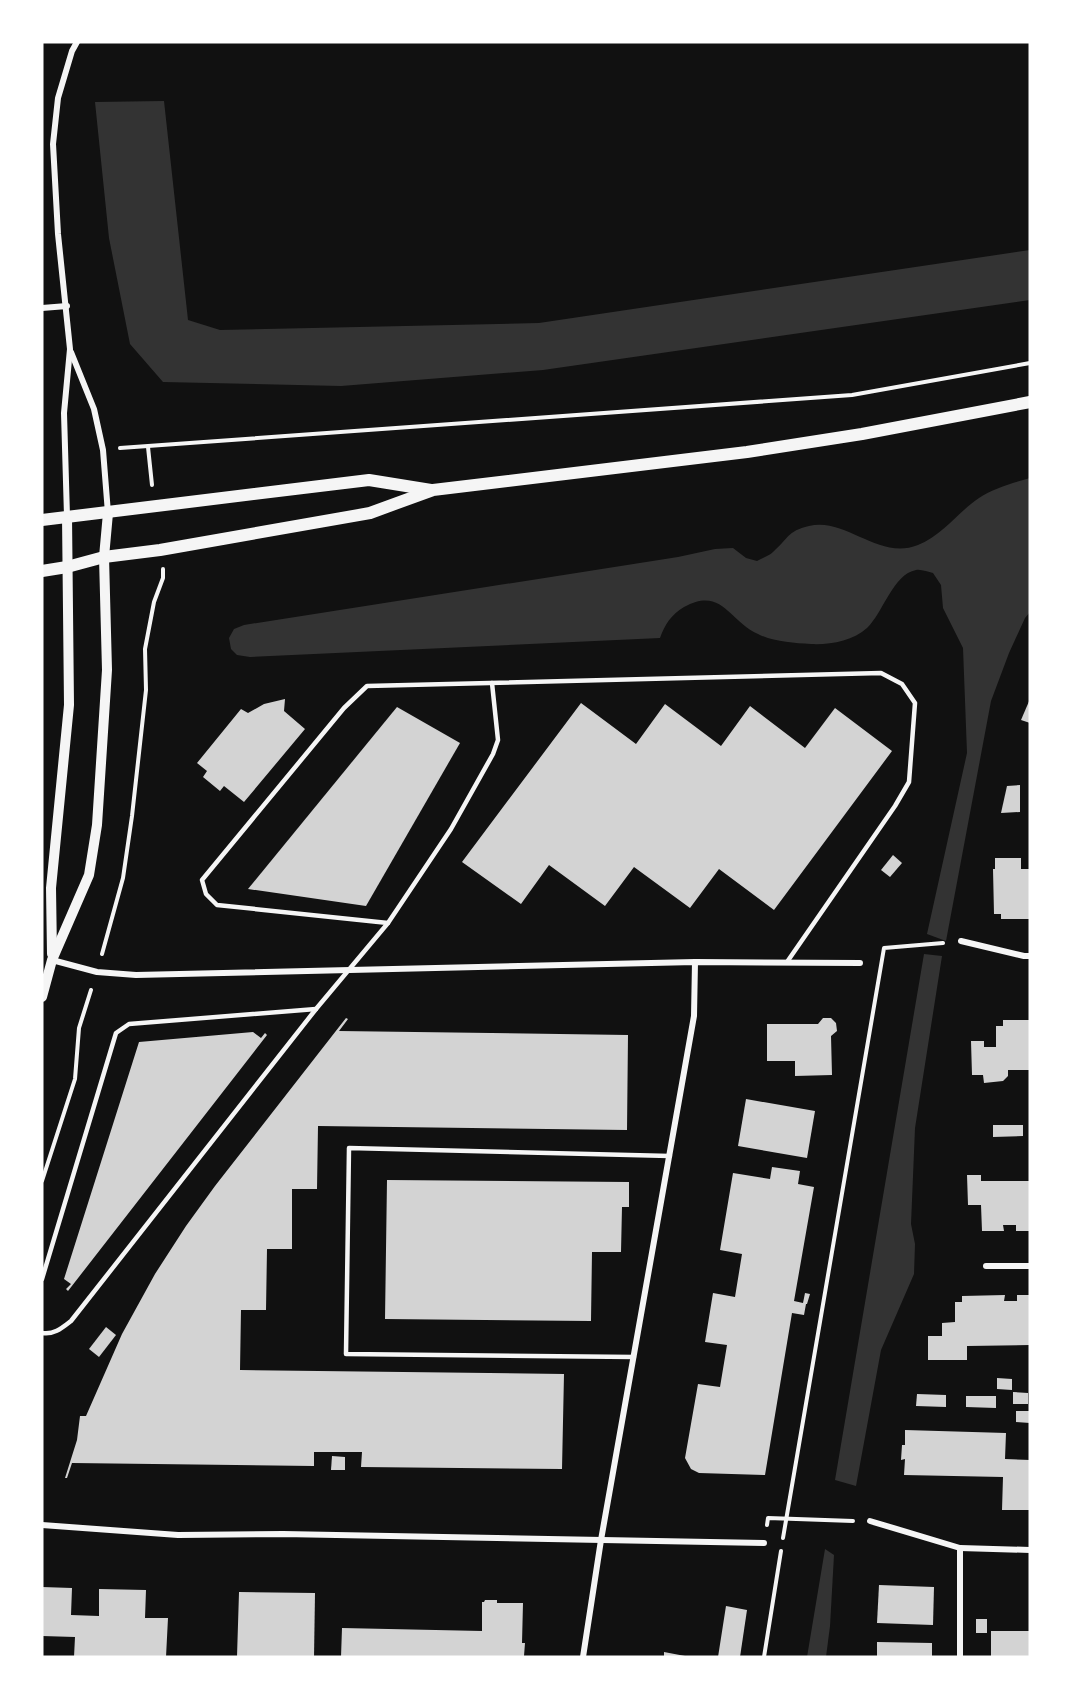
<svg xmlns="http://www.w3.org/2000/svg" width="1072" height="1699" font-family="Manrope,sans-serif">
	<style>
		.water { fill: #333 }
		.building { fill: #d3d3d3 }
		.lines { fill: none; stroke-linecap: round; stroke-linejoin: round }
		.path { stroke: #f5f5f5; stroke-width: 4 }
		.service { stroke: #f5f5f5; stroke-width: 4.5 }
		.minor { stroke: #f5f5f5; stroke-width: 6 }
		.tertiary { stroke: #f5f5f5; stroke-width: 10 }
		.secondary { stroke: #f5f5f5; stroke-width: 12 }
	</style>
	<rect width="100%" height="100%" fill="#111"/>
	<g class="water">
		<path d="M164,101l24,219 32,10 319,-7 491,-73v50l-487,70 -202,16 -178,-4 -33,-38 -21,-106 -14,-136z"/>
		<path d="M1030,478v134l-5,6 -16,35 -18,48 -45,240 -19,-7 40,-181 -4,-105 -20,-40 -2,-23 -8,-12c-5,-1 -12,-4 -17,-3 -23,4 -33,43 -49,58 -14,13 -38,17 -56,16 -18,-1 -37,-2 -53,-10 -29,-13 -36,-48 -74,-27 -13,8 -19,17 -24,31l-410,19 -13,-2 -6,-6 -2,-11 5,-9 10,-4 434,-68 37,-8 18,-1 13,10 11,3c5,-3 12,-5 16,-9 15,-13 14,-21 36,-26 37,-9 70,35 109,19 25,-10 40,-33 61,-47 15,-10 34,-15 51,-20z"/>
		<path d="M924,954l18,2 -27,172 -4,96 4,20 -1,30 -33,76 -25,136 -21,-6z"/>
		<path d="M825,1549l9,6 -4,71 -4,31h-19z"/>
	</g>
	<g class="building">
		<path d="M285,699l-1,12 21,18 -61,73 -20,-16 -4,5 -17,-14 4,-6 -10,-8 44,-54 7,4 16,-9z"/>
		<path d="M1030,699v24l-9,-3z"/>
		<path d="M581,703l55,41 29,-40 56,42 29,-40 55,42 30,-40 57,43 -118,159 -55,-41 -29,39 -56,-41 -29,39 -56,-41 -28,39 -59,-42z"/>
		<path d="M397,707l63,36 -94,163 -118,-17z"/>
		<path d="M1020,785v27l-19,1 6,-27z"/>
		<path d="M893,855l9,8 -12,14 -9,-7z"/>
		<path d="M995,858h26v11h9v50h-29v-5h-7l-1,-45h2z"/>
		<path d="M346,1018l2,1 -9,12 289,4 -1,95 -309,-4 -1,63h-25v60h-25l-1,61h-25l-1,60 324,4 -2,95 -201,-2 1,-15h-48v14l-242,-3 -5,15h-2l12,-38 3,-24h6l36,-82 33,-60 31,-48 29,-40z"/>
		<path d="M823,1018h8l5,5 1,8 -6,5 1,39 -37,1v-15h-28v-37h51z"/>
		<path d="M1003,1020h27v50h-22v6l-5,5 -19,2 -1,-8h-11l-1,-34h13v6h12v-21h7z"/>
		<path d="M253,1032l8,6 4,-5 2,2 -199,256 -2,-2 5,-5 -7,-5 75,-237z"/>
		<path d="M746,1099l69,12 -8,47 -69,-12z"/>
		<path d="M993,1125h30v11l-30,1z"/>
		<path d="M772,1167l28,4 -2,13 16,3 -20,114 9,2 2,-10 5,1 -3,10h-1l-2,11 -12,-2 -27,162 -66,-2 -8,-4 -6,-11 13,-74 22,3 7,-42 -22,-3 8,-49 22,4 7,-43 -22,-4 13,-77 37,6z"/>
		<path d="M967,1175h14v6h49v50h-14v-6h-13l1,6h-22l-1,-26h-13z"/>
		<path d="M387,1180l242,2v25h-7l-1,45h-29l-1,69 -206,-2z"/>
		<path d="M1005,1295l-1,6h13v-6h13v50l-63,1v14h-39v-24h14v-13l13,-1v-20h7v-6z"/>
		<path d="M106,1327l10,8 -17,22 -10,-8z"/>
		<path d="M997,1378l15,1v11l-15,-1z"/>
		<path d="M1013,1392l15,1v11h-15z"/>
		<path d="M917,1394l29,1v12l-30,-1z"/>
		<path d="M966,1396h30v12l-30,-1z"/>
		<path d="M1016,1411h14v12l-14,-1z"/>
		<path d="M905,1430l101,3 -1,26 25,1v50h-28l1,-33 -99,-2 1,-16 -4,1 1,-15h3z"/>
		<path d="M332,1456l13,1v13h-14z"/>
		<path d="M879,1585l55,2 -1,38 -56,-2z"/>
		<path d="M42,1587l30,1 -1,27 28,1v-27l47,1 -1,28h23l-2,39h-92l1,-20 -33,-1z"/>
		<path d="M239,1592l76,1 -1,64h-77z"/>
		<path d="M485,1600h12v3h26l-1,40h3l-1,13 -183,1 1,-29 140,3v-29h2z"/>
		<path d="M726,1606l21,4 -7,47h-22z"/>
		<rect x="976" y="1619" width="11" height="14"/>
		<rect x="991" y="1631" width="39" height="26"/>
		<path d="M877,1642l55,1v14h-55z"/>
		<path d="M664,1652l21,4v1h-21z"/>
	</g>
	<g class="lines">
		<g class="path">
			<path d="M148,447l4,38"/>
			<path d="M120,448l732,-53 178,-32"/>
			<path d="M102,954l21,-76 9,-62 14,-126 -1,-41 9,-47 9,-24v-9"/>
			<path d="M42,1181l33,-102 4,-51 12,-38"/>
			<path d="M767,1525l1,-7 85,3"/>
			<path d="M783,1538l101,-590 59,-5"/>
			<path d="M764,1657l17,-106"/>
		</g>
		<g class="service">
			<path d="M388,923l-171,-18 -11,-11 -4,-14 142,-172 23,-22 514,-13 21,11 13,19 -6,79 -14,24 -108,156"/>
			<path d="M42,1279l74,-246 13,-9 187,-15"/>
			<path d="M42,1333c12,2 20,-5 29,-12l245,-312 72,-86 63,-94 42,-75 5,-14 -6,-57"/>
			<path d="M634,1357l-288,-3 3,-206 321,8"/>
		</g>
		<g class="minor">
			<path d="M42,308l25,-2"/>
			<path d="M71,352l23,57 9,41 5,63"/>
			<path d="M67,516l-3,-103 6,-64 -12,-115 -5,-90 5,-46 14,-47 5,-9"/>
			<path d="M961,941l63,15h6"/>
			<path d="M52,960l45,12 39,3 559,-13 165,1"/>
			<path d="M986,1266h44"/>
			<path d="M870,1521l90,27 70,2"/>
			<path d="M42,1525l136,10 105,-1 481,9"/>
			<path d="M960,1548v109"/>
			<path d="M583,1657l18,-117 93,-524 1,-54"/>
		</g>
		<g class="tertiary">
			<path d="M52,954l-1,-66 18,-183 -2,-189"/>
			<path d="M42,997l10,-37 37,-85 8,-50 10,-155 -3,-113 4,-44"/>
		</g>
		<g class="secondary">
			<path d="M42,520l327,-40 62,10"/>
			<path d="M42,571l25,-4 37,-10 56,-7 210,-37 63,-23 314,-38 115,-18 168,-32"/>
		</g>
	</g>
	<rect width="1072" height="1699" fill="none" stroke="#ffffff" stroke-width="87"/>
</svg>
